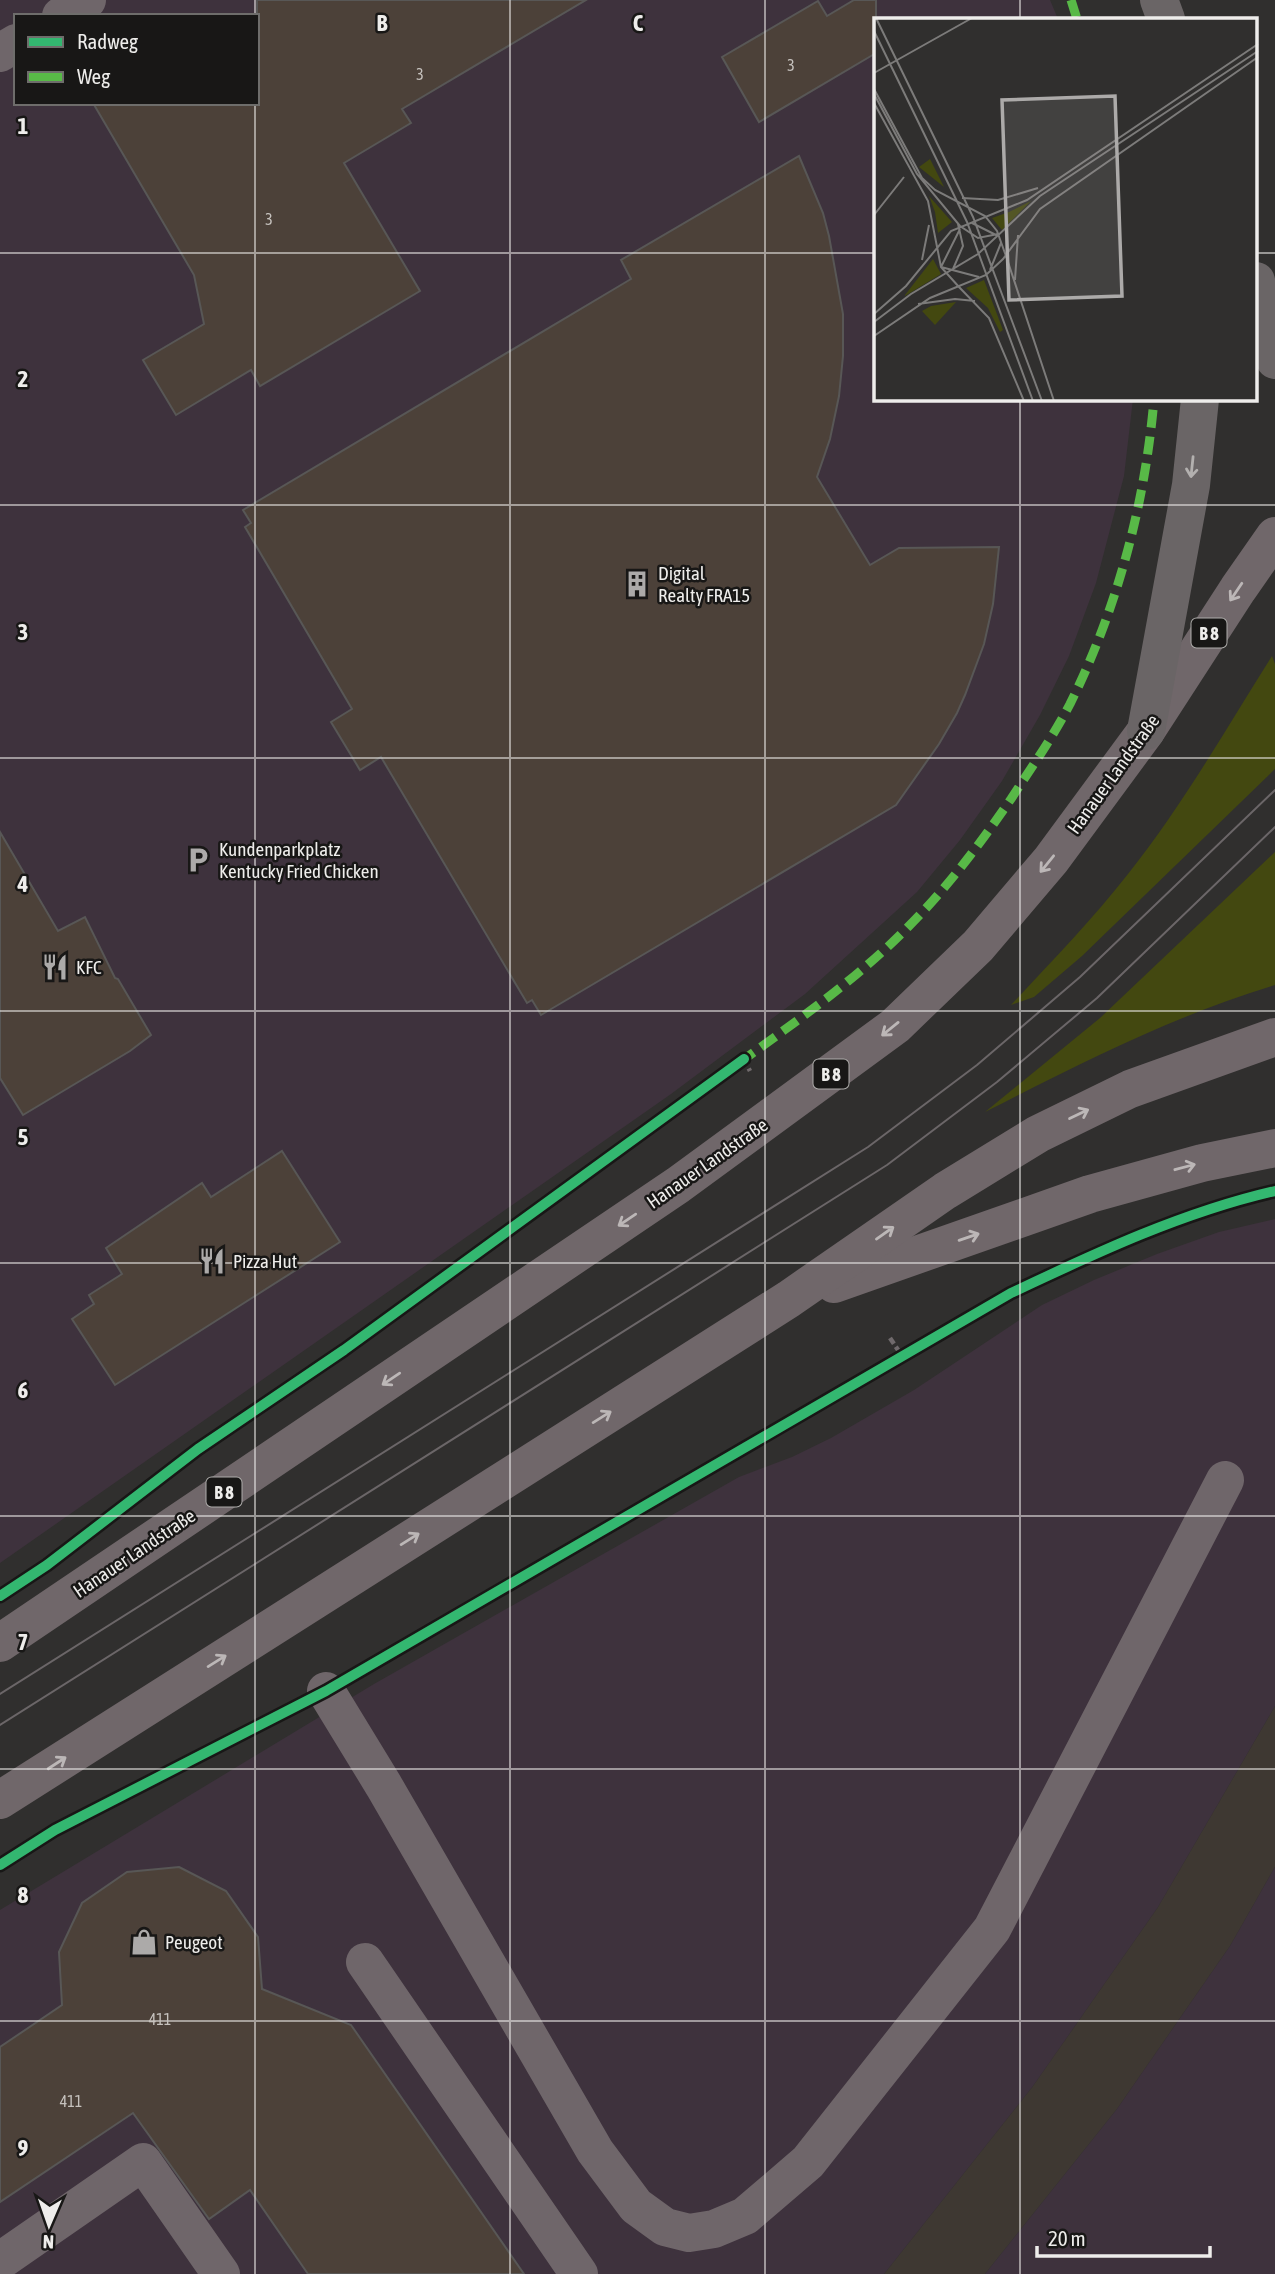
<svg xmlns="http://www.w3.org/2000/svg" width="1275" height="2274" font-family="'Asap Condensed',sans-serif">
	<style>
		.built { fill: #3e3832 }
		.industrial { fill: #3e323d; fill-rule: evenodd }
		.green { fill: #434810 }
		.building { fill: #4c4139; stroke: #585756; stroke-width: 2 }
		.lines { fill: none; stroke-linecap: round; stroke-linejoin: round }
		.path { stroke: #706a6c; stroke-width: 4.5; stroke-dasharray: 7 3.5; stroke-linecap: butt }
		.minor { stroke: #6f666a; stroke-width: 38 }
		.major { stroke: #70676a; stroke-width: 38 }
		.highway { stroke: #6a6566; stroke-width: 38 }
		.tram { stroke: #6b6668; stroke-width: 2 }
		.quiet { stroke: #58b947; stroke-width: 9; stroke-dasharray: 18 9; stroke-linecap: butt }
		.cycleway-casing { stroke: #181716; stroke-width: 15 }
		.cycleway { stroke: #33b770; stroke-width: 10 }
		.oneway { stroke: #b3b0af }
		.oneway2 { stroke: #bcb7b7 }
		.grid { fill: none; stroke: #eeedeb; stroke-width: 2; stroke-opacity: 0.55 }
		.labels { text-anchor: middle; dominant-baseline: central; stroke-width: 5; stroke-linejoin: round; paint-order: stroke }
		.number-label { font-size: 16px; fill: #c6c2be }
		.shield { fill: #181716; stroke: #aeadab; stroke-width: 2 }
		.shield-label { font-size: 18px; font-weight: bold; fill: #eeedeb }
		.poi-label { font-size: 19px; fill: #eeedeb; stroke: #181716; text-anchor: start }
		.street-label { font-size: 19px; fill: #eeedeb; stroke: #181716 }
		.inset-road { fill: none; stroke: #7c7b7a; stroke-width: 2 }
		.view { fill: #acaaa9; fill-opacity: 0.15; stroke: #acaaa9; stroke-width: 3.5 }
		.inset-edge { fill: none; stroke: #eeedeb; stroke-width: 3.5 }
		.grid-label { font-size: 23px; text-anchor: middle; font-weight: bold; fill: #eeedeb; stroke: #181716; stroke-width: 5; stroke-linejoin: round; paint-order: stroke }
	</style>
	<rect width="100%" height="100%" fill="#302f2e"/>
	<path class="built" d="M1275,1706v161l-45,79 -113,163 -132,165h-101l149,-188 125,-179z"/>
	<g class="industrial">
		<path d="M0,0h1050l8,19h-182v380h257l-9,77 -28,107 -27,73 -29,59 -38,66 -42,59 -43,52 -112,102 -134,100 -671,469zM16,16h241v87h-241z"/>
		<path d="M1275,1219v487l-117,201 -125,179 -149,188h-884v-364l374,-226 365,-207 53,-20 39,-19 83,-48 128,-85 52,-25 63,-26 62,-22z"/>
		<path d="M1275,1867v407h-290l132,-165 113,-163z"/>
	</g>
	<g class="green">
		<path d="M1272,656l3,8v105l-193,187 -48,41 -23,8c40,-43 81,-85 117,-131 54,-68 98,-145 144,-218z"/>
		<path d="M1275,852v133c-102,31 -196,79 -290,127l115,-94z"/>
	</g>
	<g class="building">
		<path d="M257,0h329l-184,109 9,14 -67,40 76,128 -160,95 -9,-16 -75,45 -33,-55 61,-36 -10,-49 -101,-172h164z"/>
		<path d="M854,0h22v53l-117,69 -37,-65 96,-56 9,15z"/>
		<path d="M799,156l24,57 6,23 14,78v42l-4,40 -9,43 -13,38 53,88 29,-17 100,-1 -6,57 -9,40 -19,51 -8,18 -18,31 -43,61 -355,210 -9,-15 -5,3 -146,-246 -21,13 -29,-48 21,-13 -107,-182 6,-4 -8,-13 388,-231 -10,-19z"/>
		<path d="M0,832l58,99 27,-14 30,61 3,1 33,56 -21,16 -107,64 -23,-37z"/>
		<path d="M282,1151l58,91 -225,143 -43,-66 22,-15 -5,-9 33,-21 -16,-26 96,-65 9,14z"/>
		<path d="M179,1867l47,24 32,46 4,52 89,36 173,249h-216l-58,-84 -41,29 -76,-106 -133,89v-155l62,-42 -3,-53 23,-49 45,-31z"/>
	</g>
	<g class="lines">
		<g class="path">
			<path d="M744,1059l6,12"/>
			<path d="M890,1338l12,18"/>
			<path d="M370,1665l641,-372 84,-40 40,-16"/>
		</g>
		<g class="minor">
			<path d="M61,16l26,-16"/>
			<path d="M0,53l16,-10"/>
			<path d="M326,1691l58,95 211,365 41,55 29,21 24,6 25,-4 31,-13 63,-54 184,-233 233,-449"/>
			<path d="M365,1962l214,312"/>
			<path d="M0,2261l143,-99 78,112"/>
		</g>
		<g class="major">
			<path d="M834,1284l256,-90 112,-31 73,-15"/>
			<path d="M0,1643l678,-458 217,-159 83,-80 73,-86 95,-129 92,-142 37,-53"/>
			<path d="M0,1800l789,-501 156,-108 93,-57 92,-45 145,-52"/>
		</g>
		<g class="highway">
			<path d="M1159,0l7,19"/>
			<path d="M1256,281l19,79"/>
			<path d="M1146,731l45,-246 9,-86"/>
		</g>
		<g class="tram">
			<path d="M0,1694l868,-547 109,-82 103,-88 195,-187"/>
			<path d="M0,1725l887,-560 110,-83 100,-84 178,-171"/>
		</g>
		<g class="quiet">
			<path d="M1071,0l6,19"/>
			<path d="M739,1063c59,-43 118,-84 169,-136 39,-39 72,-83 103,-128 20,-31 42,-62 59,-95 47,-95 75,-199 84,-305"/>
		</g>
		<g class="cycleway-casing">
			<g id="cycleway">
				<path d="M0,1596l47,-31 151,-116 146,-99 400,-291"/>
				<path d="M0,1865l55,-35 271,-139 685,-398c85,-40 172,-81 264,-102"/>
			</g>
		</g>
		<use href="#cycleway" class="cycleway"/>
	</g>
	<defs><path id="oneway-shaft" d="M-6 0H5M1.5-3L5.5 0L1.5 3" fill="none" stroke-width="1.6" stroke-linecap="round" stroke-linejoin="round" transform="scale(1.75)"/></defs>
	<use class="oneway" href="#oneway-shaft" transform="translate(1192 467) rotate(96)"/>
	<g class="oneway2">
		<use href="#oneway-shaft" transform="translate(1236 592) rotate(124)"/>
		<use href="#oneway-shaft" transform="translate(1047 864) rotate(129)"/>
		<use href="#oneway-shaft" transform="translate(890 1029) rotate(141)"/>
		<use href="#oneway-shaft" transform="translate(1079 1114) rotate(-26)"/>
		<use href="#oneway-shaft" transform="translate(1185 1167) rotate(-15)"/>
		<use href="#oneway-shaft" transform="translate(627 1220) rotate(146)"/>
		<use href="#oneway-shaft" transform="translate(885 1233) rotate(-35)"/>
		<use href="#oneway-shaft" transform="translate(969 1237) rotate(-19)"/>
		<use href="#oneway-shaft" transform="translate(391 1379) rotate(146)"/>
		<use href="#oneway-shaft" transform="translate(602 1417) rotate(-32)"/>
		<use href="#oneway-shaft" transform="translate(410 1539) rotate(-32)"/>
		<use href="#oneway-shaft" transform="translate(217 1661) rotate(-32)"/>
		<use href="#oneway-shaft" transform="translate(57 1763) rotate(-33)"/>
	</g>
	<path class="grid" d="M255,0v16M510,0v2274M765,0v2274M1020,0v19M255,103v2171M0,253h876M1256,253h19M1020,399v1875M0,505h1275M0,758h1275M0,1011h1275M0,1263h1275M0,1516h1275M0,1769h1275M0,2021h1275"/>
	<defs>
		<g id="building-bare" transform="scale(2.1)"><path d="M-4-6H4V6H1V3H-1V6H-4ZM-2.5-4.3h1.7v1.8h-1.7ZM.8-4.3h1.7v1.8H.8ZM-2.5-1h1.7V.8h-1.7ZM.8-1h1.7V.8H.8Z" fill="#acaaa9" stroke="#181716" stroke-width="2.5" paint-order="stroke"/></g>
		<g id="parking-bare" transform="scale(2.1)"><path d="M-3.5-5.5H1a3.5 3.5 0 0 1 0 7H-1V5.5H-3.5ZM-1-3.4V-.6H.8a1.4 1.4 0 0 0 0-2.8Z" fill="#acaaa9" stroke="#181716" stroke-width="2.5" paint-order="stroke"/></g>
		<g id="restaurant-bare" transform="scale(2.1)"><path d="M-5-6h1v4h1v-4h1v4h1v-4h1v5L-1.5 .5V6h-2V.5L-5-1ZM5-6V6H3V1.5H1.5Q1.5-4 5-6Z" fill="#acaaa9" stroke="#181716" stroke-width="2.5" paint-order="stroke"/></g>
		<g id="shop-bare" transform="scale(2.1)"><path d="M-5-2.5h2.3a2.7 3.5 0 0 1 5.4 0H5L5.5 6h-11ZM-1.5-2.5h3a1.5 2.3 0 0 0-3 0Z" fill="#acaaa9" stroke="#181716" stroke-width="2.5" paint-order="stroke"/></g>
	</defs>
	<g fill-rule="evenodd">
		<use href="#building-bare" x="637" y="584"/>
		<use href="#parking-bare" x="198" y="860"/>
		<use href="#restaurant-bare" x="55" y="967"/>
		<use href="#restaurant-bare" x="212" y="1261"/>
		<use href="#shop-bare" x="144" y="1942"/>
	</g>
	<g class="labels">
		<g class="number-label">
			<text x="791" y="65">3</text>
			<text x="420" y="74">3</text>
			<text x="269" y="219">3</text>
			<text x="160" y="2019">411</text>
			<text x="71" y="2101">411</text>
		</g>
		<g class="shield">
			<rect x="1191.5" y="618.5" width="35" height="29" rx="5"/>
			<rect x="813.5" y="1059.5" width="35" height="29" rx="5"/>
			<rect x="206.5" y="1477.5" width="35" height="29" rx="5"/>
		</g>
		<g class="shield-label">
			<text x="1209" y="633">B 8</text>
			<text x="831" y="1074">B 8</text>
			<text x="224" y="1492">B 8</text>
		</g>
		<g class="poi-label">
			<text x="658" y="573">Digital<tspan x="658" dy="22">Realty FRA15</tspan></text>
			<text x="219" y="849">Kundenparkplatz<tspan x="219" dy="22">Kentucky Fried Chicken</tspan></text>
			<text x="76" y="967">KFC</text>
			<text x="233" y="1261">Pizza Hut</text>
			<text x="165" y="1942">Peugeot</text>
		</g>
		<g class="street-label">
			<text transform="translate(1113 774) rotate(-54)">Hanauer Landstraße</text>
			<text transform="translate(707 1163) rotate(-35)">Hanauer Landstraße</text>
			<text transform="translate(134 1553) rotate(-34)">Hanauer Landstraße</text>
		</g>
	</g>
	<g transform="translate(874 18)">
		<rect width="383" height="383" fill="#302f2e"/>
		<path d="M56,141l14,28 -25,-20zM55,178l23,26 -14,11 -3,-21zM157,183l-29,29 -10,-12 17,-6zM59,241l8,15 -36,22v-1zM110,262l19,50 -3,2 -12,-24 -22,-20zM82,284l-21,23 -13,-14 9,-5z" fill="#434810"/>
		<path class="inset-road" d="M2,0l97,199 69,184M0,13l93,191 66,179M0,55l98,-55M0,71l48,89 13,12 50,26 12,15 9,25M0,76l43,80 43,52 18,12 20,-4M0,85l54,98 13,66 18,20M88,180l36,2 40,-12M0,197l30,-38M98,205l26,13M132,238l48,145M48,242l7,-35M67,249l19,-38M67,249l38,10M79,251l10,-23 -5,-22M116,252l11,-27M141,262l3,-45M85,269l30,31 35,83M44,286l37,-5 20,2M0,296l32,-28 45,-55 76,-31 231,-156M0,304l37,-28 67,-40 62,-58 218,-145M0,318l56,-38 56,-23 17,-16 37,-50 218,-152"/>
		<path class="view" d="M241,78l7,200 -113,4 -7,-200z"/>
		<rect width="383" height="383" class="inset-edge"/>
	</g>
	<g class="grid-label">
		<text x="382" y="31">B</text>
		<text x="638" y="31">C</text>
		<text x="23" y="134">1</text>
		<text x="23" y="387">2</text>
		<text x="23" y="640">3</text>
		<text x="23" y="892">4</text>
		<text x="23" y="1145">5</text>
		<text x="23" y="1398">6</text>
		<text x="23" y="1650">7</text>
		<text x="23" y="1903">8</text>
		<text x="23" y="2156">9</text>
	</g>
	<rect x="14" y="14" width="245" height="91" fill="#181716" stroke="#6e6d6b" stroke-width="2"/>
	<rect x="28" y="37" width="35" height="10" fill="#33b770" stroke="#6e6d6b" stroke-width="2"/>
	<text x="77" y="49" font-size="21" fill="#eeedeb">Radweg</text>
	<rect x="28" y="72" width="35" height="10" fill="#58b947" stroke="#6e6d6b" stroke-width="2"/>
	<text x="77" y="84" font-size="21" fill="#eeedeb">Weg</text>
	<g transform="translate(49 2225) rotate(182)" stroke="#181716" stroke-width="5" paint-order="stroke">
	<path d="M0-5L12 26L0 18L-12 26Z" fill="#eeedeb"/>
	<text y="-10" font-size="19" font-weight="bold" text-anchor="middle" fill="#eeedeb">N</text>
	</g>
	<path d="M1037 2246v10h173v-10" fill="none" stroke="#eeedeb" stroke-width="3.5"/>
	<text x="1048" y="2246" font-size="21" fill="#eeedeb" stroke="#181716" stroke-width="5" paint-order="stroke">20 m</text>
</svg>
